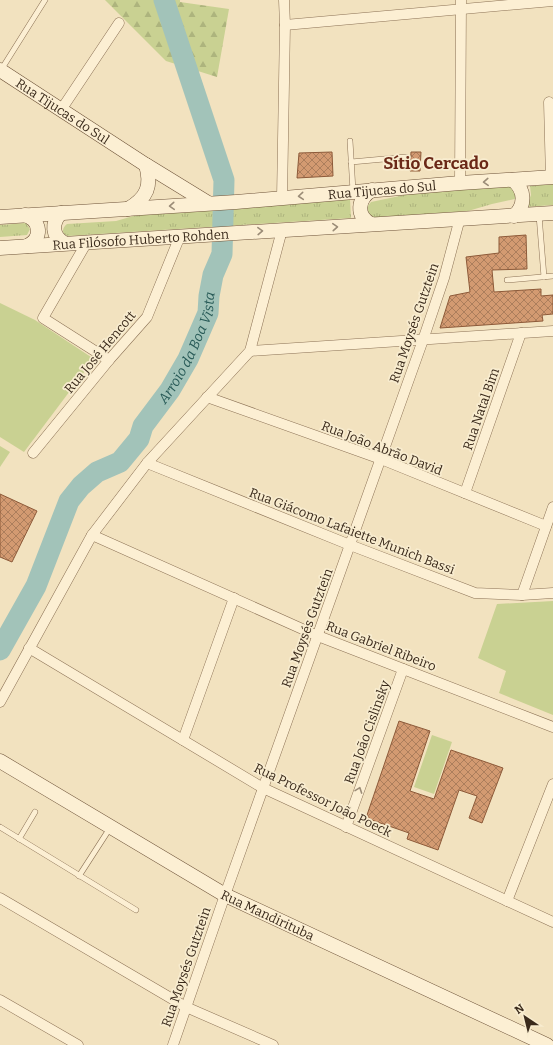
<svg xmlns="http://www.w3.org/2000/svg" width="553" height="1045" font-family="Bitter,serif">
	<style>
		.grass { fill: url(#grass-tufts) }
		.forest { fill: url(#forest-firs) }
		.green { fill: #c9d192 }
		.lines { fill: none; stroke-linecap: round; stroke-linejoin: round }
		.river { stroke: #a2c3b9; stroke-width: 21 }
		.building { fill: url(#building-cross-hatch); stroke: #8d5a39 }
		.lane-casing { stroke: #8c7256; stroke-width: 6 }
		.street-casing { stroke: #8c7256; stroke-width: 11 }
		.secondary-casing { stroke: #6e5339; stroke-width: 15 }
		.lane { stroke: #fcefd3; stroke-width: 5 }
		.street { stroke: #fcefd3; stroke-width: 10 }
		.secondary { stroke: #fcefd3; stroke-width: 14 }
		.oneway { stroke: #9b8c77 }
		.labels { text-anchor: middle; dominant-baseline: central; stroke-width: 3.5; stroke-linejoin: round; paint-order: stroke }
		.street-label { font-size: 13px; fill: #3a2a1b; stroke: #f8eccf }
		.water-label { font-size: 14px; font-style: italic; fill: #295b58; stroke: #f8eccf }
		.district-label { font-size: 17px; font-weight: bold; fill: #6a2817; stroke: #f8eccf }
	</style>
	<defs>
		<pattern id="grass-tufts" width="24" height="20" patternUnits="userSpaceOnUse"><rect width="24" height="20" fill="#c9d192"/><path d="M3 7l-1-3M5 7V3M7 7l1-3M15 17l-1-3M17 17v-4M19 17l1-3" fill="none" stroke="#adb47d"/></pattern>
		<pattern id="forest-firs" width="22" height="20" patternUnits="userSpaceOnUse"><rect width="22" height="20" fill="#c9d192"/><path d="M5 1l3.5 6h-7zM16 11l3.5 6h-7z" fill="#adb47d"/></pattern>
		<pattern id="building-cross-hatch" width="8" height="8" patternUnits="userSpaceOnUse"><rect width="8" height="8" fill="#d39a71"/><path d="M0 0l8 8M0 8l8-8" fill="none" stroke="#ac7e5c"/></pattern>
	</defs>
	<rect width="100%" height="100%" fill="#f2e2bf"/>
	<g class="grass">
		<path d="M553,184v21l-27,2 5,-12 -1,-9z"/>
		<path d="M511,185l6,11 -2,3 -23,5 -24,7 -97,7 -2,-2 -2,-9 4,-5 43,-9z"/>
		<path d="M350,199l1,19 -283,18c-7,-2 -6,-8 -1,-12l49,-3 21,-6z"/>
		<path d="M26,223l4,6 -3,6 -27,2v-12z"/>
	</g>
	<path class="forest" d="M105,0h75v2l49,7 -12,68 -51,-16z"/>
	<g class="green">
		<path d="M0,303l35,17 59,39 -70,93 -24,-15z"/>
		<path d="M0,446l10,6 -10,15z"/>
		<path d="M553,601v114l-54,-22 7,-22 -28,-13 19,-54z"/>
		<path d="M432,735l20,7 -18,52 -20,-7z"/>
	</g>
	<g class="lines">
		<path class="river" id="s1" d="M0,650l36,-64 33,-85 12,-15 16,-14 23,-10 19,-23 4,-13 27,-36 18,-31 20,-46 1,-17 4,-21 9,-21 2,-74 -60,-180"/>
	</g>
	<g class="building">
		<path d="M332,152l1,24 -36,2 2,-25z"/>
		<path d="M411,152h10l-1,19h-10z"/>
		<path d="M526,235l1,34 -35,1 2,22 47,-3v7l12,-1v19l-11,1 1,6 -103,7 10,-32 20,-4 -4,-35 33,-4v-16z"/>
		<path d="M0,494l37,17 -25,51 -12,-5z"/>
		<path d="M399,721l31,10 -20,60 24,8 17,-49 52,18 -21,55 -13,-5 8,-22 -18,-6 -21,60 -31,-11 2,-6 -43,-15z"/>
	</g>
	<g class="lines">
		<g class="lane-casing">
			<g id="lane">
				<path d="M1,70l44,-70"/>
				<path d="M350,141l3,50"/>
				<path d="M351,162l55,-5"/>
				<path d="M539,215l5,62"/>
				<path d="M507,280l46,-4"/>
				<path d="M0,827l136,83"/>
				<path d="M19,839l16,-27"/>
				<path d="M79,876l31,-48"/>
			</g>
		</g>
		<g class="street-casing">
			<g id="street">
				<path d="M285,25l268,-24"/>
				<path d="M549,102l2,76"/>
				<path d="M61,110l58,-87"/>
				<path d="M460,183l1,-183"/>
				<path d="M282,198l3,-173 -1,-25"/>
				<path d="M87,242l-44,76 66,42"/>
				<path d="M250,351l303,-20"/>
				<path d="M207,397l174,62 165,67"/>
				<path d="M33,453l76,-93 38,-43 33,-81"/>
				<path d="M147,463l203,82 125,48 47,2 31,-2"/>
				<path d="M465,493l56,-160"/>
				<path d="M92,535l226,101 235,91"/>
				<path d="M522,595l31,-88"/>
				<path d="M29,648l234,140 290,134"/>
				<path d="M0,702l92,-167 55,-72 103,-112 32,-121"/>
				<path d="M183,740l51,-142"/>
				<path d="M346,827l57,-158"/>
				<path d="M0,898l186,109 87,38"/>
				<path d="M507,901l46,-117"/>
				<path d="M0,1000l78,45"/>
				<path d="M173,1045l52,-150 198,-555 21,-62 16,-60"/>
			</g>
		</g>
		<g class="secondary-casing">
			<g id="secondary">
				<path id="s2" d="M0,70l146,95 62,38"/>
				<path d="M513,180c12,10 13,25 1,36"/>
				<path d="M128,209c19,-11 24,-23 18,-44"/>
				<path d="M61,213c-10,10 -9,23 3,30"/>
				<path d="M25,215c16,5 18,24 2,31"/>
				<path id="s3" d="M0,217l236,-15 224,-19 93,-6"/>
				<path d="M371,224c-15,-8 -14,-25 1,-34"/>
				<path id="s4" d="M0,248l553,-35"/>
				<path id="s5" d="M0,761l225,134 322,150"/>
			</g>
		</g>
		<use href="#lane" class="lane"/>
		<use href="#street" class="street"/>
		<use href="#secondary" class="secondary"/>
	</g>
	<defs><path id="oneway-chevron" d="M-2-3.5L2.5 0L-2 3.5" fill="none" stroke-width="1.6" stroke-linecap="round" stroke-linejoin="round"/></defs>
	<g class="oneway">
		<use href="#oneway-chevron" transform="translate(486 182) rotate(177)"/>
		<use href="#oneway-chevron" transform="translate(301 196) rotate(175)"/>
		<use href="#oneway-chevron" transform="translate(172 206) rotate(176)"/>
		<use href="#oneway-chevron" transform="translate(335 227) rotate(-4)"/>
		<use href="#oneway-chevron" transform="translate(260 231) rotate(-2)"/>
		<use href="#oneway-chevron" transform="translate(359 790) rotate(-70)"/>
	</g>
	<g class="labels">
		<g class="street-label">
			<text stroke="none"><textPath href="#s2" startOffset="75">Rua Tijucas do Sul</textPath></text>
			<text stroke="none"><textPath href="#s3" startOffset="383">Rua Tijucas do Sul</textPath></text>
			<text stroke="none"><textPath href="#s4" startOffset="141">Rua Filósofo Huberto Rohden</textPath></text>
			<text transform="translate(414 323) rotate(-71)">Rua Moysés Gutztein</text>
			<text transform="translate(100 352) rotate(-50)">Rua José Hencott</text>
			<text transform="translate(481 409) rotate(-71)">Rua Natal Bim</text>
			<text transform="translate(382 448) rotate(21)">Rua João Abrão David</text>
			<text transform="translate(352 531) rotate(21)">Rua Giácomo Lafaiette Munich Bassi</text>
			<text transform="translate(307 628) rotate(-70)">Rua Moysés Gutztein</text>
			<text transform="translate(381 646) rotate(21)">Rua Gabriel Ribeiro</text>
			<text transform="translate(367 732) rotate(-70)">Rua João Cislinsky</text>
			<text transform="translate(323 800) rotate(26)">Rua Professor João Poeck</text>
			<text stroke="none"><textPath href="#s5" startOffset="309">Rua Mandirituba</textPath></text>
			<text transform="translate(186 967) rotate(-71)">Rua Moysés Gutztein</text>
		</g>
		<g class="water-label">
			<text stroke="none"><textPath href="#s1" startOffset="365">Arroio da Boa Vista</textPath></text>
		</g>
		<g class="district-label">
			<text x="436" y="163">Sítio Cercado</text>
		</g>
	</g>
	<g transform="translate(525 1017) rotate(325)" stroke="#f8eccf" stroke-width="3" paint-order="stroke">
	<path d="M0-3L7 15L0 10L-7 15Z" fill="#3a2a1b"/>
	<text y="-6" font-size="11" font-weight="bold" text-anchor="middle" fill="#3a2a1b">N</text>
	</g>
</svg>
